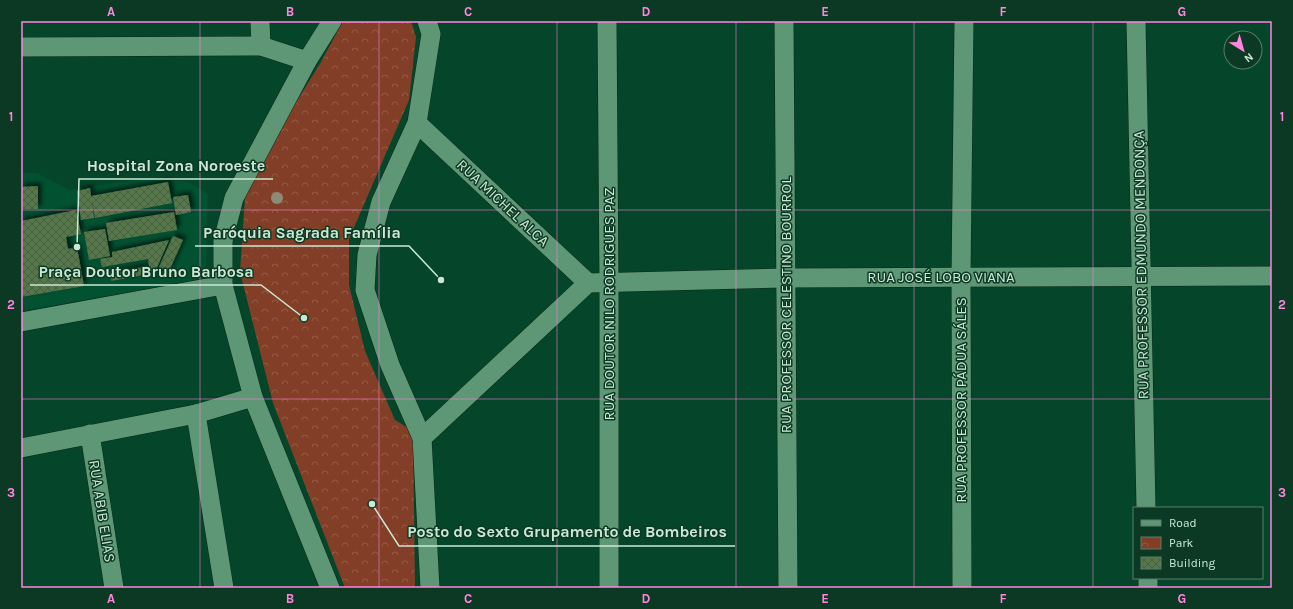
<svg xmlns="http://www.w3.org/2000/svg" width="1293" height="609" font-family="Karla,sans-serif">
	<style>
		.built { fill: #025131 }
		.park { fill: url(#park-crowns) }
		.building { fill: url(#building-cross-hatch); filter: url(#shadow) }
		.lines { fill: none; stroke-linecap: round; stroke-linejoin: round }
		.minor-casing { stroke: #092818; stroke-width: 20 }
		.minor { stroke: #5e9776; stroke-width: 19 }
		.tree { fill: #8b8c77 }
		.grid { fill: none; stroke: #ff85df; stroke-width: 1; stroke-opacity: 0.55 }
		.labels { text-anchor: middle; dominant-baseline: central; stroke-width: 3; stroke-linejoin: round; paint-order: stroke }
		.street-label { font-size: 15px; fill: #cbe8d5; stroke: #0c3923 }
		.leader { fill: none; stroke: #cbe8d5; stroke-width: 1.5 }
		.callout-dot { fill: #cbe8d5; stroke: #0c3923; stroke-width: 1.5 }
		.callout-label { font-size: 16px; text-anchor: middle; font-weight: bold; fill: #cbe8d5; stroke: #0c3923; stroke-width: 3; stroke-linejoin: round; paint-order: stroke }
		.neatline { fill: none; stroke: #ff85df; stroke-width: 1.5 }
		.grid-label { font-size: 13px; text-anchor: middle; font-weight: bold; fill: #ff85df }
	</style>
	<defs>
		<pattern id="park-crowns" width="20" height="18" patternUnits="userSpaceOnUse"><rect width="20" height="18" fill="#833e28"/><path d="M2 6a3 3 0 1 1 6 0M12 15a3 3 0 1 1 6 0" fill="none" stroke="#935a46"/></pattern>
		<pattern id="building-cross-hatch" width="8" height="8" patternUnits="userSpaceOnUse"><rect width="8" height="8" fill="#56774a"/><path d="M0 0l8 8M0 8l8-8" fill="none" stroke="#4a5e45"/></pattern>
		<filter id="shadow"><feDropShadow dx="3.5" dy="-3.5" stdDeviation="2" flood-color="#0009"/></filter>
	</defs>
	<rect width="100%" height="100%" fill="#05462a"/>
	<path class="built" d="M21,173h16l32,17 78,-12 41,4 20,12 -2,84 -185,33z"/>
	<path class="park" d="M343,21h68l5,16 -7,63 -60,139v46l16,66 30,69 18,11 2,157h-70l-72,-185 -33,-131 6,-89 75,-121z"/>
	<g class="building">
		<path d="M168,182l4,21 -77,15 -3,-17 2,17 -13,2 -4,-29 13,-3 1,8z"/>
		<path d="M38,186v23h-17v-22z"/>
		<path d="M188,195l3,17 -15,3 -3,-18z"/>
		<path d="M76,210l5,24 -15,3 2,12 9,-2 7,39 -63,11v-76z"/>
		<path d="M174,212l3,18 -68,11 -3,-18z"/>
		<path d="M105,229l5,27 -21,4 -5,-28z"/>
		<path d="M173,236l10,4 -14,31 -10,-4z"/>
		<path d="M169,240l-14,32 -5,1 -2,-14 -46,8 -2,-8 12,-2v-5z"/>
		<path d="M148,266l1,8 -38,7 -1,-8z"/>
	</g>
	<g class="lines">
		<g class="minor-casing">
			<g id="minor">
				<path d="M260,21l1,25"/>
				<path d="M427,21l4,13 -14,89 -36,79 -14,53 -2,35 25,75 32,73 8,150"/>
				<path d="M607,21l2,262v305"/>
				<path d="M784,21l4,567"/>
				<path d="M1136,21l10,487"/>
				<path d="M21,47l240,-1 46,15"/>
				<path d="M417,123l171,160"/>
				<path d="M21,322l202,-37"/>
				<path d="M196,414l28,174"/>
				<path d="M90,434l24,154"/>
				<path d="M422,438l166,-155 197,-5 487,-2"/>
				<path d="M21,448l175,-34 57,-17"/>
				<path d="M1148,578v10"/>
				<path d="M330,588l-77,-191 -30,-112v-44l11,-43 73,-137 25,-40"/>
				<path d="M962,588l-1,-311 3,-256"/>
			</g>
		</g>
		<use href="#minor" class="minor"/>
	</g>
	<circle class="tree" cx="277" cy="198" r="6"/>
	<path class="grid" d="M200,21v567M379,21v567M557,21v567M736,21v567M914,21v567M1093,21v567M21,210h1251M21,399h1251"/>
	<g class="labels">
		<g class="street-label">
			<text transform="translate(503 203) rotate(43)">RUA MICHEL ALCA</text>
			<text transform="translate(1141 265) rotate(-91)">RUA PROFESSOR EDMUNDO MENDONÇA</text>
			<text x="941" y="277">RUA JOSÉ LOBO VIANA</text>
			<text transform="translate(609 304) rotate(-90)">RUA DOUTOR NILO RODRIGUES PAZ</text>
			<text transform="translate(786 305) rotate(-90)">RUA PROFESSOR CELESTINO BOURROL</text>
			<text transform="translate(961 400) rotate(-90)">RUA PROFESSOR PÁDUA SÁLES</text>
			<text transform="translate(102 511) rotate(81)">RUA ABIB ELIAS</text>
		</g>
	</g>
	<path class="leader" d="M77 247L79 179H273M441 280L409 246H195M304 318L261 285H30M372 504L399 546H735"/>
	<g class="callout-dot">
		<circle cx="77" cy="247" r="4"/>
		<circle cx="441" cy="280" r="4"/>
		<circle cx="304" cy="318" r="4"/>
		<circle cx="372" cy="504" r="4"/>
	</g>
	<g class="callout-label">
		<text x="176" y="171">Hospital Zona Noroeste</text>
		<text x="302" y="238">Paróquia Sagrada Família</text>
		<text x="146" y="277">Praça Doutor Bruno Barbosa</text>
		<text x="567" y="537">Posto do Sexto Grupamento de Bombeiros</text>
	</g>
	<rect width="1293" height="609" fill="none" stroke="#0c3923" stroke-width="44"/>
	<rect x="1133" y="507" width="130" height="72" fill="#0c3923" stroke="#587f6a"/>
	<rect x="1141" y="520" width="20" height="6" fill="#5e9776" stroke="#587f6a"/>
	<text x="1169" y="527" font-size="12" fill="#cbe8d5">Road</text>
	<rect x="1141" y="537" width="20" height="12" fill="url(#park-crowns)" stroke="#587f6a"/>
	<text x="1169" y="547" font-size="12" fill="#cbe8d5">Park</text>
	<rect x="1141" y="557" width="20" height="12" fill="url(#building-cross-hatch)" stroke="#587f6a"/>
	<text x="1169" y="567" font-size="12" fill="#cbe8d5">Building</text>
	<g transform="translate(1243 50) rotate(143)"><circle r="19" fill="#0c3923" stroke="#587f6a"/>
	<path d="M0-3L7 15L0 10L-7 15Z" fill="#ff85df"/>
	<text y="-6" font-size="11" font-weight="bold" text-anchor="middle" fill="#cbe8d5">N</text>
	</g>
	<rect x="22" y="22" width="1249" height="565" class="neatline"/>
	<g class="grid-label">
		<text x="111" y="16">A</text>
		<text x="290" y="16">B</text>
		<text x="468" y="16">C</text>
		<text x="646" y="16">D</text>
		<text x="825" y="16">E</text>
		<text x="1003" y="16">F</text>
		<text x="1182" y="16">G</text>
		<text x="11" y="121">1</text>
		<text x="1282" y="121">1</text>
		<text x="11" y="309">2</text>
		<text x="1282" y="309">2</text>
		<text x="11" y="497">3</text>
		<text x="1282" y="497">3</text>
		<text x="111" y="603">A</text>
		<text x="290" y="603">B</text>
		<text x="468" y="603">C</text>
		<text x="646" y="603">D</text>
		<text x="825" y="603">E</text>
		<text x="1003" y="603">F</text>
		<text x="1182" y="603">G</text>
	</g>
</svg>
